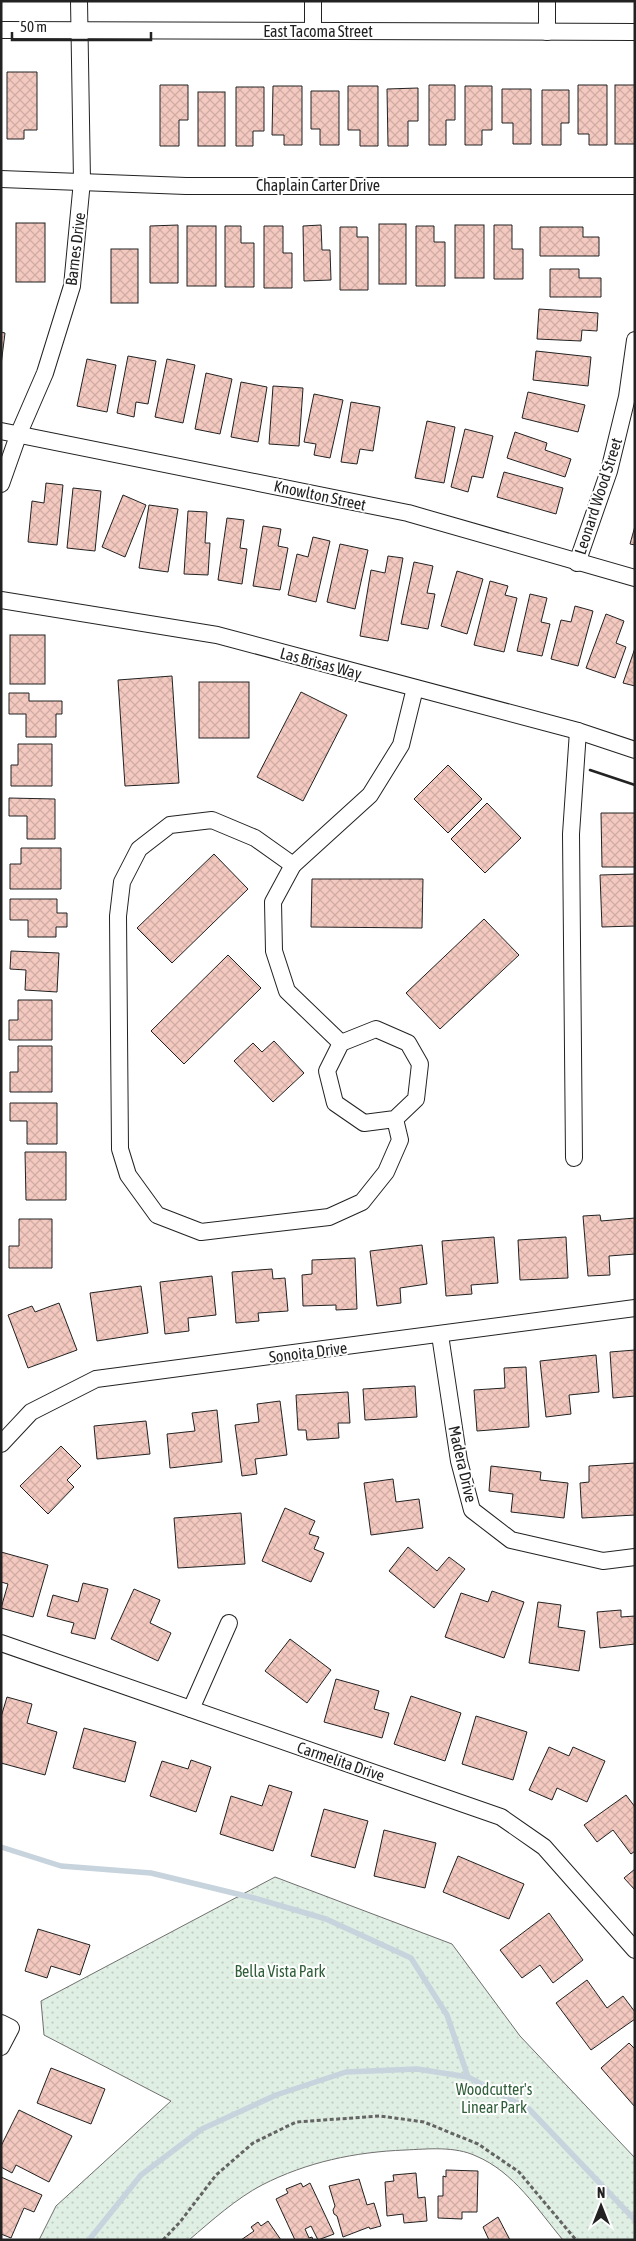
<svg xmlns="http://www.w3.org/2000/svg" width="636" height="2241" font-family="'Asap Condensed',sans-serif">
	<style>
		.park { fill: url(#park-dots); stroke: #6f6f6f }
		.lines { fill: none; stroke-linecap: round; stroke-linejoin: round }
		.stream { stroke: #c7d3dd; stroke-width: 5.5 }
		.building { fill: url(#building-cross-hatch); stroke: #222 }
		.street-casing { stroke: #222; stroke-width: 18 }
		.path { stroke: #646464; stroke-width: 3; stroke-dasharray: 4 2.5; stroke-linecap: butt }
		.street { stroke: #fff; stroke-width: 16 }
		.wall { stroke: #222; stroke-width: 2.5 }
		.labels { text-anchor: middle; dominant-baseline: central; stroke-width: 4; stroke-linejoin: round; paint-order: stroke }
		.street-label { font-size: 16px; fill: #222; stroke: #fff }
		.park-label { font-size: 16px; fill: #2f5e38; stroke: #fff }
	</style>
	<defs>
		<pattern id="park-dots" width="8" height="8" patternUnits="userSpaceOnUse" patternTransform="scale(1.25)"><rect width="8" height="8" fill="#e0efe3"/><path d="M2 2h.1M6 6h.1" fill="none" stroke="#c0cdc2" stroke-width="1.8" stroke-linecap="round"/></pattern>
		<pattern id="building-cross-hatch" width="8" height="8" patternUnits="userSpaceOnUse" patternTransform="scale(1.25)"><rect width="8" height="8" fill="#f3c9c0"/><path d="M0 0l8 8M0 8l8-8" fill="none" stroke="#d0aca5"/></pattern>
	</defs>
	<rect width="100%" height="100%" fill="#fff"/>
	<path class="park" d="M275,1877l177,67 68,92 115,122v82h-72c-26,-31 -49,-68 -87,-84 -21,-10 -48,-7 -71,-6 -50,2 -98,12 -143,35 -25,13 -51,36 -73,55h-150l17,-34 115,-105 -127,-66 -3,-34z"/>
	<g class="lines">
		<g class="stream">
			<path d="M1,1847l60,19 90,7 103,25 72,21 85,39 36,57 21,62"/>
			<path d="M89,2240l52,-65 61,-46 74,-34 70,-23 71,-3 51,8 61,32 106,111"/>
		</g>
	</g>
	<g class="building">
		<path d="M7,72h30v58h-13v9h-17z"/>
		<path d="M160,85h28v35h-9v26h-19z"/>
		<path d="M429,85h26v35h-9v25h-17z"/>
		<path d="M578,85h29v60h-18v-11h-11z"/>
		<rect x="615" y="85" width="20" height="59"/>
		<path d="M273,86h29v59h-18v-10h-12z"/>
		<path d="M348,86h30v60h-18v-16h-12z"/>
		<path d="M465,86h27v44h-10v15h-17z"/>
		<path d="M236,87h28v44h-11v15h-17z"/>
		<path d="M418,88v33h-10v25h-20l-1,-57z"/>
		<path d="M502,89h29v55h-18v-21h-11z"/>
		<path d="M542,90h27v33h-8v22h-19z"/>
		<path d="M311,91h28v54h-19v-16h-9z"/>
		<rect x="198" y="92" width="27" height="54"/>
		<rect x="16" y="223" width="29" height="59"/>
		<rect x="379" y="224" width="27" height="60"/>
		<path d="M178,225v58h-28v-57z"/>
		<path d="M321,225l1,25h8l1,30 -27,1 -1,-55z"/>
		<rect x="455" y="225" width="29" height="53"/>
		<path d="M494,225h18v24h11v30h-29z"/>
		<rect x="187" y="226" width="29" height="60"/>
		<path d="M225,226h16v17h13v44h-29z"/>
		<path d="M264,226h19v27h9v35h-28z"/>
		<path d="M416,226h18v16h11v44h-29z"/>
		<path d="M340,227h17v10h11v53h-28z"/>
		<path d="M540,227h43v10h16v19h-59z"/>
		<rect x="111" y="249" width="27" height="54"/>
		<path d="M550,269h29v9h22v19h-51z"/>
		<path d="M539,309l59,4 -1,18 -15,-1 -1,11 -44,-2z"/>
		<path d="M1,332l4,1 -4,32z"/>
		<path d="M536,351l55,6 -3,29 -55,-6z"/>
		<path d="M128,356l28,5 -8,43 -12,-2 -2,15 -17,-4z"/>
		<path d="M87,359l29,6 -9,47 -30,-6z"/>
		<path d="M167,359l28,6 -12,58 -28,-6z"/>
		<path d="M206,373l26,6 -12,55 -25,-5z"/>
		<path d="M241,382l26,5 -9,55 -27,-5z"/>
		<path d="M273,386l30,2 -4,58 -30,-2z"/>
		<path d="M528,392l57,13 -7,27 -56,-14z"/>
		<path d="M314,394l29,6 -13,58 -16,-3 2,-11 -12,-2z"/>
		<path d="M351,402l29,5 -7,44 -13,-2 -3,15 -16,-2z"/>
		<path d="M427,421l28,6 -11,56 -29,-5z"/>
		<path d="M465,429l28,7 -10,42 -11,-2 -4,16 -17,-5z"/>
		<path d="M515,432l32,11 -2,7 26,9 -6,18 -58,-19z"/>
		<path d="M504,472l59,16 -7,26 -59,-17z"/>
		<path d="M46,483l17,2 -6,60 -29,-3 4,-41 12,2z"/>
		<path d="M73,488l28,3 -6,60 -28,-3z"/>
		<path d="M123,495l23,10 -21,52 -23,-10z"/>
		<path d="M149,505l29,4 -10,63 -29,-4z"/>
		<path d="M188,511l19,1 -2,31h5l-2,32 -24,-1z"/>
		<path d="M227,518l17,2 -4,28 7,1 -5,35 -24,-4z"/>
		<path d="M263,526l18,3 -3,17 10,2 -8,42 -27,-4z"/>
		<path d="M635,526v19l-5,-1z"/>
		<path d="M313,537l17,4 -14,61 -28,-7 9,-41 11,3z"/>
		<path d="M340,544l28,6 -13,59 -28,-7z"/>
		<path d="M388,556l15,2 -15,83 -28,-5 11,-66 14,3z"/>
		<path d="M414,562l19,4 -6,27 8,1 -7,35 -27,-5z"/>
		<path d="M457,571l26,8 -16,55 -26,-8z"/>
		<path d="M490,581l18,5 -3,9 12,3 -13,54 -30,-7z"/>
		<path d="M530,594l17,4 -6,24 9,2 -8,32 -25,-5z"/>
		<path d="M575,606l18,5 -15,55 -27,-7 10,-39 10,2z"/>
		<path d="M606,614l18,7 -8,22 10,4 -11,31 -29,-10z"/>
		<rect x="10" y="635" width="35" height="49"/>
		<path d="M635,648v38l-12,-3z"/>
		<path d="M172,676l7,107 -54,3 -7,-106z"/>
		<rect x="199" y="682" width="50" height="56"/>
		<path d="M301,692l46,23 -44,86 -46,-24z"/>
		<path d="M9,693h20v8h33v13h-6v23h-30v-23h-17z"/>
		<path d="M18,744h34v42h-41v-21h7z"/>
		<path d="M448,765l34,34 -34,34 -34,-34z"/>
		<path d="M9,798l46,1v40h-28v-23h-18z"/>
		<path d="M487,803l34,35 -36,35 -34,-34z"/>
		<path d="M601,813h34v54h-33z"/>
		<path d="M21,848h40v41h-51v-25h11z"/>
		<path d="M214,854l34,35 -76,74 -35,-35z"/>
		<path d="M635,874v52l-33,1 -2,-52z"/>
		<path d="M312,879h111l-1,49 -111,-1z"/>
		<path d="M10,899h47v14h10v14h-11v10h-28v-17h-18z"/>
		<path d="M484,919l35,36 -79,74 -34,-36z"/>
		<path d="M11,951l48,2 -2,39 -32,-2 1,-20 -16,-1z"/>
		<path d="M228,955l33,33 -77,76 -33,-33z"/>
		<path d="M18,1000h34v40h-43v-20h9z"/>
		<path d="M274,1041l30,32 -31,29 -39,-41 19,-18 9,9z"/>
		<path d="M18,1046h34v46h-42v-20h8z"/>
		<path d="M10,1103h47v41h-30v-23h-17z"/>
		<path d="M25,1152h41v48h-40z"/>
		<path d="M600,1215l1,6 34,-3v36l-26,2 1,19 -22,1 -5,-60z"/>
		<path d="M19,1219h33v49h-43v-22h10z"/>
		<path d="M494,1237l4,46 -27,2 1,9 -26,2 -4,-55z"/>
		<path d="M566,1237l2,41 -48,2 -2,-40z"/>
		<path d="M422,1245l5,39 -27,4 1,15 -24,3 -7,-55z"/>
		<path d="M355,1258l2,51 -21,1v-5l-33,1 -1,-31 10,-1v-14z"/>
		<path d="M272,1269l1,10 12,-1 3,33 -30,2 1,8 -23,2 -4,-51z"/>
		<path d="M212,1276l4,39 -28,3 1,13 -24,3 -5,-52z"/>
		<path d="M141,1286l7,47 -51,8 -7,-48z"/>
		<path d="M59,1303l18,47 -49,18 -20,-53 24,-9 3,6z"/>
		<path d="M635,1350v46l-22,2 -3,-46z"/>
		<path d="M596,1355l3,37 -30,3 2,19 -25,3 -6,-56z"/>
		<path d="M526,1367l3,60 -52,4 -3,-41 31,-2 -1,-20z"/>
		<path d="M415,1386l2,31 -52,3 -2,-31z"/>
		<path d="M348,1392l2,31h-12l1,15 -32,2 -1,-10h-8l-2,-35z"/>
		<path d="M280,1401l7,54 -32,4 2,15 -15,2 -7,-51 24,-3 -2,-18z"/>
		<path d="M217,1410l5,52 -52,6 -3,-34 28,-3 -3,-18z"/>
		<path d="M146,1421l4,33 -53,5 -3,-33z"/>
		<path d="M61,1446l20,20 -14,14 7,7 -26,27 -28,-28z"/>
		<path d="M635,1463v52l-53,3 -2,-35 9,-1v-16z"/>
		<path d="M491,1466l50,6 -1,8 28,3 -4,35 -53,-6 2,-18 -24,-3z"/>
		<path d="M393,1479l3,23 23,-3 4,29 -52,7 -7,-52z"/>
		<path d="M285,1508l30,13 -6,13 10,3 -5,12 10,4 -13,29 -49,-21z"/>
		<path d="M241,1513l4,51 -67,4 -4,-50z"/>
		<path d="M408,1547l29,24 12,-14 16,12 -31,39 -45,-37z"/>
		<path d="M1,1552l47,13 -15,52 -32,-9 7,-24 -7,-2z"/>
		<path d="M83,1583l25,6 -13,50 -24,-6 3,-10 -27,-7 6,-21 25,7z"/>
		<path d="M134,1589l26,11 -10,23 21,10 -13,28 -47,-22z"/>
		<path d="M492,1591l32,11 -20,56 -59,-21 16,-44 27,9z"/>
		<path d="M538,1602l23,3 -3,22 27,4 -6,40 -50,-8z"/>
		<path d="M621,1610v7l14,-1v28l-35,4 -3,-36z"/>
		<path d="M290,1639l41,31 -24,33 -42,-32z"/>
		<path d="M336,1679l43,12 -5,18 15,4 -7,25 -58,-16z"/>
		<path d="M411,1696l50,17 -16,48 -51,-17z"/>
		<path d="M7,1697l25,7 -5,19 30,9 -12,43 -44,-12v-46z"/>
		<path d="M476,1716l51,16 -14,48 -51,-16z"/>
		<path d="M84,1728l52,14 -11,40 -52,-14z"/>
		<path d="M549,1747l20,9 4,-9 32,14 -18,41 -30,-14 -5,12 -23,-10z"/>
		<path d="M191,1760l20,7 -15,45 -46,-16 12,-35 26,8z"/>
		<path d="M269,1785l23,7 -19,59 -53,-17 11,-38 31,10z"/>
		<path d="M626,1795l9,12v44l-4,3 -18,-24 -16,12 -13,-17z"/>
		<path d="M324,1809l44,12 -13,47 -44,-12z"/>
		<path d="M384,1830l52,13 -11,45 -51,-12z"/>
		<path d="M458,1856l66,28 -15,35 -66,-27z"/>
		<path d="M635,1869v21l-11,-12z"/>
		<path d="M549,1913l34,47 -30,23 -13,-18 -18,13 -22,-28z"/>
		<path d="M38,1929l52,16 -10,30 -29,-9 -4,12 -22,-7z"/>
		<path d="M587,1980l20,28 16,-12 12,16v7l-44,31 -35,-47z"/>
		<path d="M629,2043l6,6v58l-34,-39z"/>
		<path d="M51,2068l54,21 -14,35 -54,-21z"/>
		<path d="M19,2110l53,26 -23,46 -33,-17 -4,8 -11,-6v-21z"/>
		<path d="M446,2170l32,1 -1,41h-15v7l-24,-1v-22h5v-20l3,1z"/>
		<path d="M416,2173l2,25 7,-1 2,24 -23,2 -1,-9 -16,2 -2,-34 9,-1 -1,-6z"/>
		<path d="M1,2177l41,18 -8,17 -10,-4 -13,30 -10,-4z"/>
		<path d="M359,2179l8,26 7,-2 7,23 -11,3 -1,-2 -26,10 -6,-21 -3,-2 -1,-4 2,-4 -6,-20z"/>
		<path d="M301,2183l2,4 7,-4 24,51 -16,6 -7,-14 -6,3 4,9 3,-1 1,3h-18l-19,-41 12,-6 -2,-4z"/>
		<path d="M498,2217l12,23h-21l-6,-13z"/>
		<path d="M268,2221l13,19h-40l13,-9 -3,-4 7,-5 3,4z"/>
	</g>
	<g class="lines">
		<g class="street-casing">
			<g id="street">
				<path d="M313,1v30"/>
				<path d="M1,30l634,2"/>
				<path d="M547,32v-31"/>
				<path d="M1,179l185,7h449"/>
				<path d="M1,431l407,82 227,65"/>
				<path d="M1,484l18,-51 26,-60 27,-87 10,-105 -3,-180"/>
				<path d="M577,563l32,-92 18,-74 8,-57"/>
				<path d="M1,600l216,35 361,96 57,19"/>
				<path d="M293,865l-38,-27 -43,-18 -42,5 -31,24 -17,33 -4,34 2,233 8,26 29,40 44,17 128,-15 33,-15 24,-30 14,-32 -5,-21"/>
				<path d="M376,1029l32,14 12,21 -4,35 -21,20 -31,4 -29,-20 -8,-32 14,-28z"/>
				<path d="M341,1043l-54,-52 -13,-40 -1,-49 20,-37 77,-70 31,-50 14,-57"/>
				<path d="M574,1158l-3,-324 7,-103"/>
				<path d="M440,1335l19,126 13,49 39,30 92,21 32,-4"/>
				<path d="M1,1444l30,-32 65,-33 539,-71"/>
				<path d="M1,1643l500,174 43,30 91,103"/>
				<path d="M191,1709l38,-86"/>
				<path d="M1,2023l10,5 -10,19"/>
			</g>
		</g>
		<path class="path" d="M163,2240l17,-18 36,-47 37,-32 43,-21 84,-6 44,6 54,22 41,28 57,68"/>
		<use href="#street" class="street"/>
		<path class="wall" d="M590,770l45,15"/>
	</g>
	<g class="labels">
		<g class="street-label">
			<text x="318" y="31">East Tacoma Street</text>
			<text x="318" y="185">Chaplain Carter Drive</text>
			<text transform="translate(75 249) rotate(-83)">Barnes Drive</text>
			<text transform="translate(320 495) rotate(12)">Knowlton Street</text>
			<text transform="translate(598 496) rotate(-72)">Leonard Wood Street</text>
			<text transform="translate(321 663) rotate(15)">Las Brisas Way</text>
			<text transform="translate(308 1352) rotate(-7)">Sonoita Drive</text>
			<text transform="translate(463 1464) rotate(77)">Madera Drive</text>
			<text transform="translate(341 1761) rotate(19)">Carmelita Drive</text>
		</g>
		<g class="park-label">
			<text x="280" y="1971">Bella Vista Park</text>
			<text x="494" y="2089">Woodcutter's<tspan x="494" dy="18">Linear Park</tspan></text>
		</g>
	</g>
	<rect width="636" height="2241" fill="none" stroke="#222222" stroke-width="5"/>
	<g transform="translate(601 2206)" stroke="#ffffff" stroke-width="4" paint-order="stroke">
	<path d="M0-4L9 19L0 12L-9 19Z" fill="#222222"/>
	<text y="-8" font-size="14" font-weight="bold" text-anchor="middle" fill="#222222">N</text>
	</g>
	<path d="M12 32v8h139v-8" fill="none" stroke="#222222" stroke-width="2.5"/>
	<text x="20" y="32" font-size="15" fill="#222222" stroke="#ffffff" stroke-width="4" paint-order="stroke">50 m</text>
</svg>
